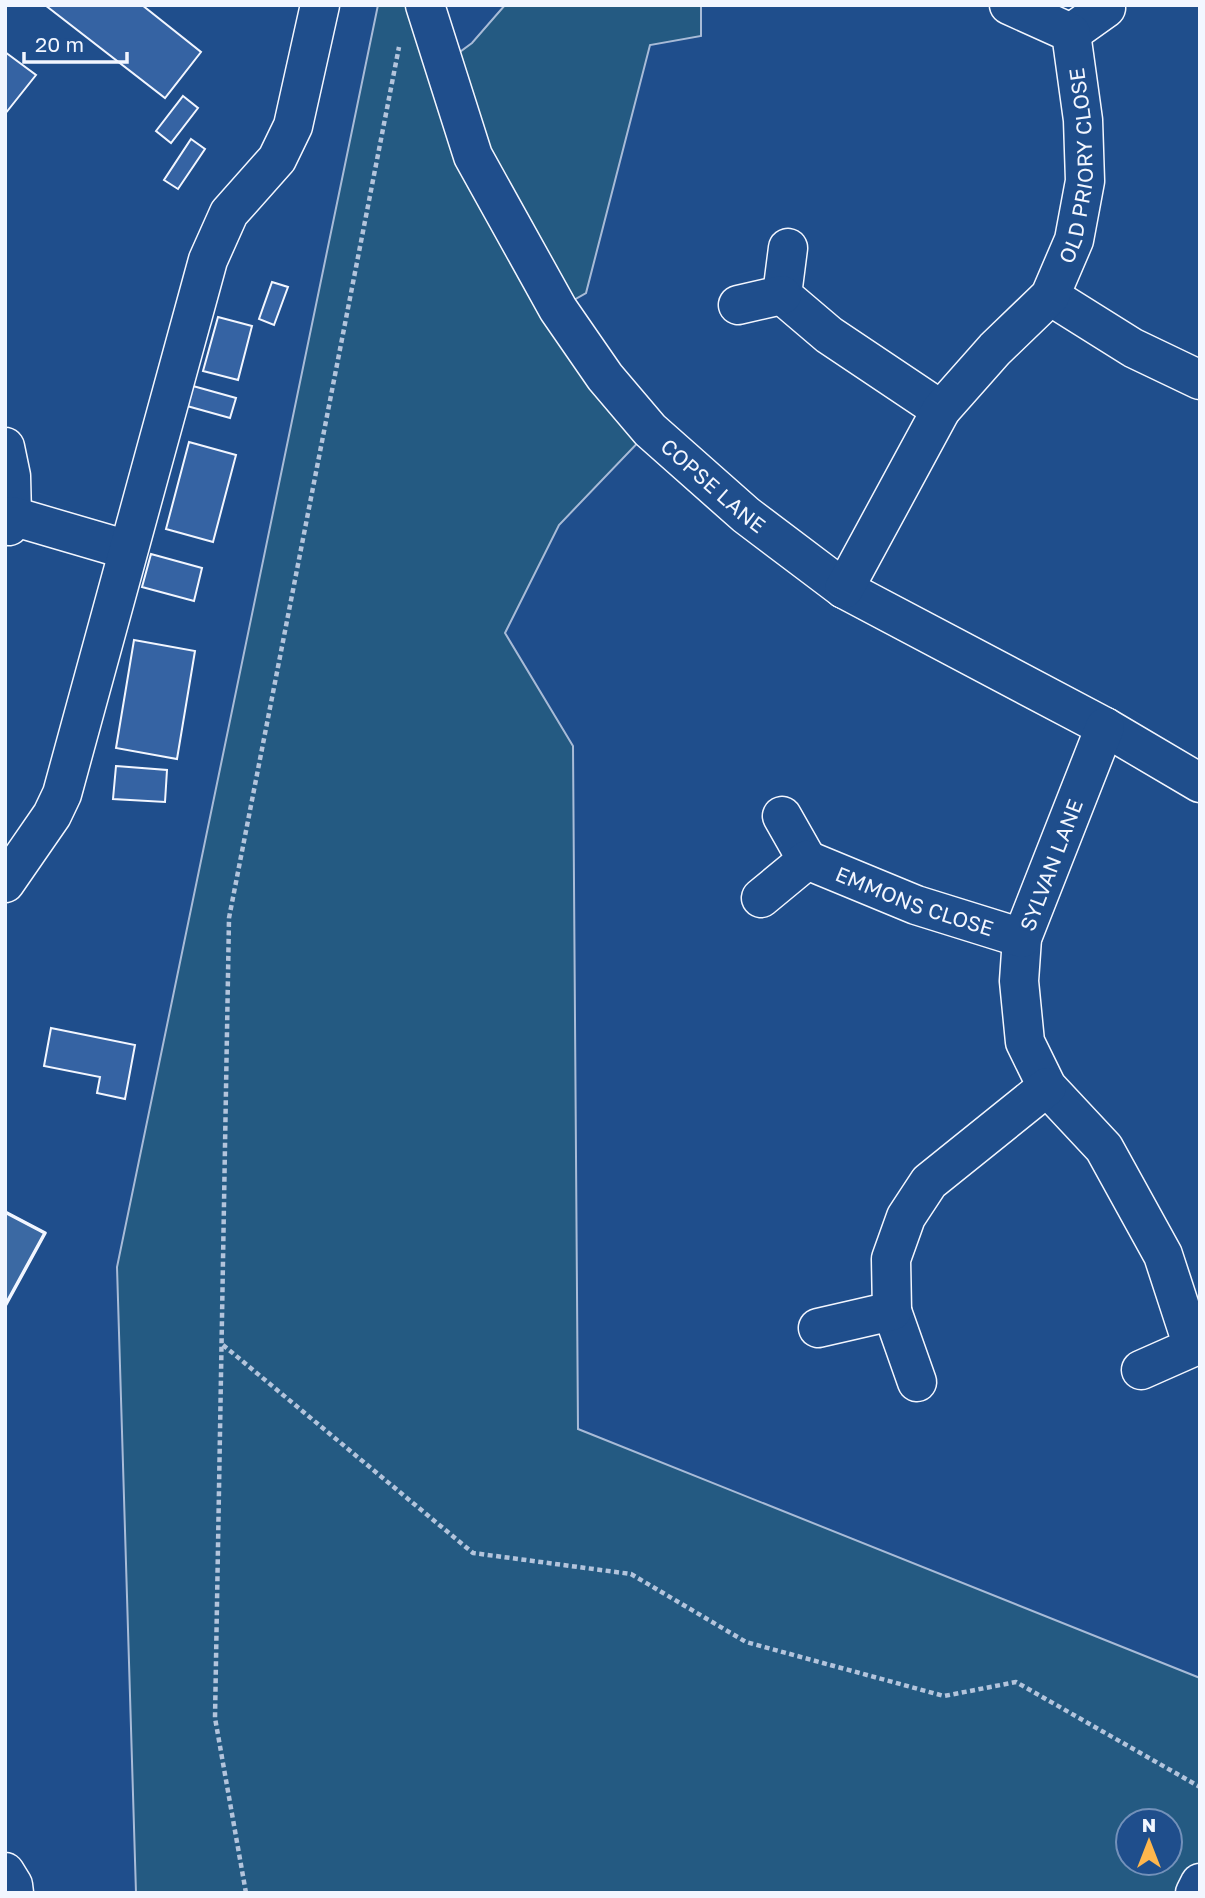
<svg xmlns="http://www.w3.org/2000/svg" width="1205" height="1898" font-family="'Golos Text',sans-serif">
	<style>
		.green { fill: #245a82; stroke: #a8bbd7; stroke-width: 2; fill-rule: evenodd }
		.water { fill: #3b69a3; stroke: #a8bbd7; stroke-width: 2 }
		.building { fill: #3563a3; stroke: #f2f6ff; stroke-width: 2 }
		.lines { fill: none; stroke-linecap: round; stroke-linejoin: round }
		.minor-casing { stroke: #f2f6ff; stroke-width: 41 }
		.path { stroke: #b3c4dc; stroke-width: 4.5; stroke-dasharray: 5 3.5; stroke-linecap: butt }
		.minor { stroke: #1f4e8c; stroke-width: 38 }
		.wall { stroke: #f2f6ff; stroke-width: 3.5 }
		.labels { text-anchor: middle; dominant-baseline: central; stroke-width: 5; stroke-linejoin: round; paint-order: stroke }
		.street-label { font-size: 21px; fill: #f2f6ff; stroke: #1f4e8c }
	</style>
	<rect width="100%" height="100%" fill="#1f4e8c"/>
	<path class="green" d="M378,5h47l17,60 30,-22 33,-38h196v31l-51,9 -64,248 -28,16 92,121 -91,95 -54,108 68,113 5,683 622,249v215h-1064l-19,-626zM1128,1821h42v42h-42z"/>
	<path class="water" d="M5,1212l40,21 -40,73z"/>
	<g class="building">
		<path d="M45,5h97l59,47 -36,46z"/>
		<path d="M5,52l31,23 -31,39z"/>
		<path d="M183,96l15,12 -27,35 -15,-12z"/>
		<path d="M191,139l14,10 -27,40 -14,-9z"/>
		<path d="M272,282l16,5 -14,38 -15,-6z"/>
		<path d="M218,317l34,9 -14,54 -35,-9z"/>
		<path d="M193,386l43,12 -6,20 -43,-12z"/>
		<path d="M189,442l47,13 -23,87 -47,-13z"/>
		<path d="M151,554l51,14 -8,33 -52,-14z"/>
		<path d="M134,640l61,11 -18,108 -61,-11z"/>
		<path d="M116,766l51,4 -2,32 -52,-3z"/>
		<path d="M51,1028l84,17 -10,54 -28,-6 3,-16 -56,-11z"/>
	</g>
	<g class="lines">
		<g class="minor-casing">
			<g id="minor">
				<path id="s1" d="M425,5l48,151 85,153 47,68 45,53 96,85 98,74 261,138 95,56"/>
				<path d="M1071,33l35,-25"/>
				<path d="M788,248l-6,47 47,40 112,75"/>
				<path d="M1050,296l83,52 67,32"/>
				<path d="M738,305l44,-10"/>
				<path d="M5,447l6,29 1,40"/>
				<path d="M9,526l3,-10 116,34"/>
				<path id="s2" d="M844,589l97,-179 54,-61 55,-53 24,-56 11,-59 -2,-61 -12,-87 -62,-28"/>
				<path d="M1105,727l-83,211 -3,43 6,61 22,45 57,61 59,107 30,92 -52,23"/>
				<path d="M782,816l25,44"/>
				<path d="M5,883l47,-68 10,-21 146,-534 21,-47 48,-54 16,-33 27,-121"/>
				<path id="s3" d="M761,898l46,-38 109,45 106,33"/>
				<path d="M892,1311l25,71"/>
				<path d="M818,1328l74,-17 -1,-52 15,-42 23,-35 118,-95"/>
				<path d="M5,1872l8,13 1,8"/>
				<path d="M1195,1893l5,-10"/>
			</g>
		</g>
		<g class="path">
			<path d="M223,1345l250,208 158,21 115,68 198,54 72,-14 184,105"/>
			<path d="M246,1893l-31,-175 14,-800 170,-871"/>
		</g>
		<use href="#minor" class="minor"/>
		<path class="wall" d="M5,1212l40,21 -40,73"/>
	</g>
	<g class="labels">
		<g class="street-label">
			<text stroke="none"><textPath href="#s2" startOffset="497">OLD PRIORY CLOSE</textPath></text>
			<text stroke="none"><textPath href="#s1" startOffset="570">COPSE LANE</textPath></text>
			<text transform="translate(1051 865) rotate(-69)">SYLVAN LANE</text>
			<text stroke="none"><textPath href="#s3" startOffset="175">EMMONS CLOSE</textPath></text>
		</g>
	</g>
	<rect width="1205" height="1898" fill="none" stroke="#f2f6ff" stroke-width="14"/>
	<g transform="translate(1149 1842)"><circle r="33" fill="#1f4e8c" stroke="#7391ba" stroke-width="2"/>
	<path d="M0-5L12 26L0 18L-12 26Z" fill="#ffb74d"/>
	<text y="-10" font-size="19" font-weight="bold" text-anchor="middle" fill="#f2f6ff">N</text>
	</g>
	<path d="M24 52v10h103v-10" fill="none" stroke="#f2f6ff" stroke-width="3.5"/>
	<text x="35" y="52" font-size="21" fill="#f2f6ff" stroke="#1f4e8c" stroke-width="5" paint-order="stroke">20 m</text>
</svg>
